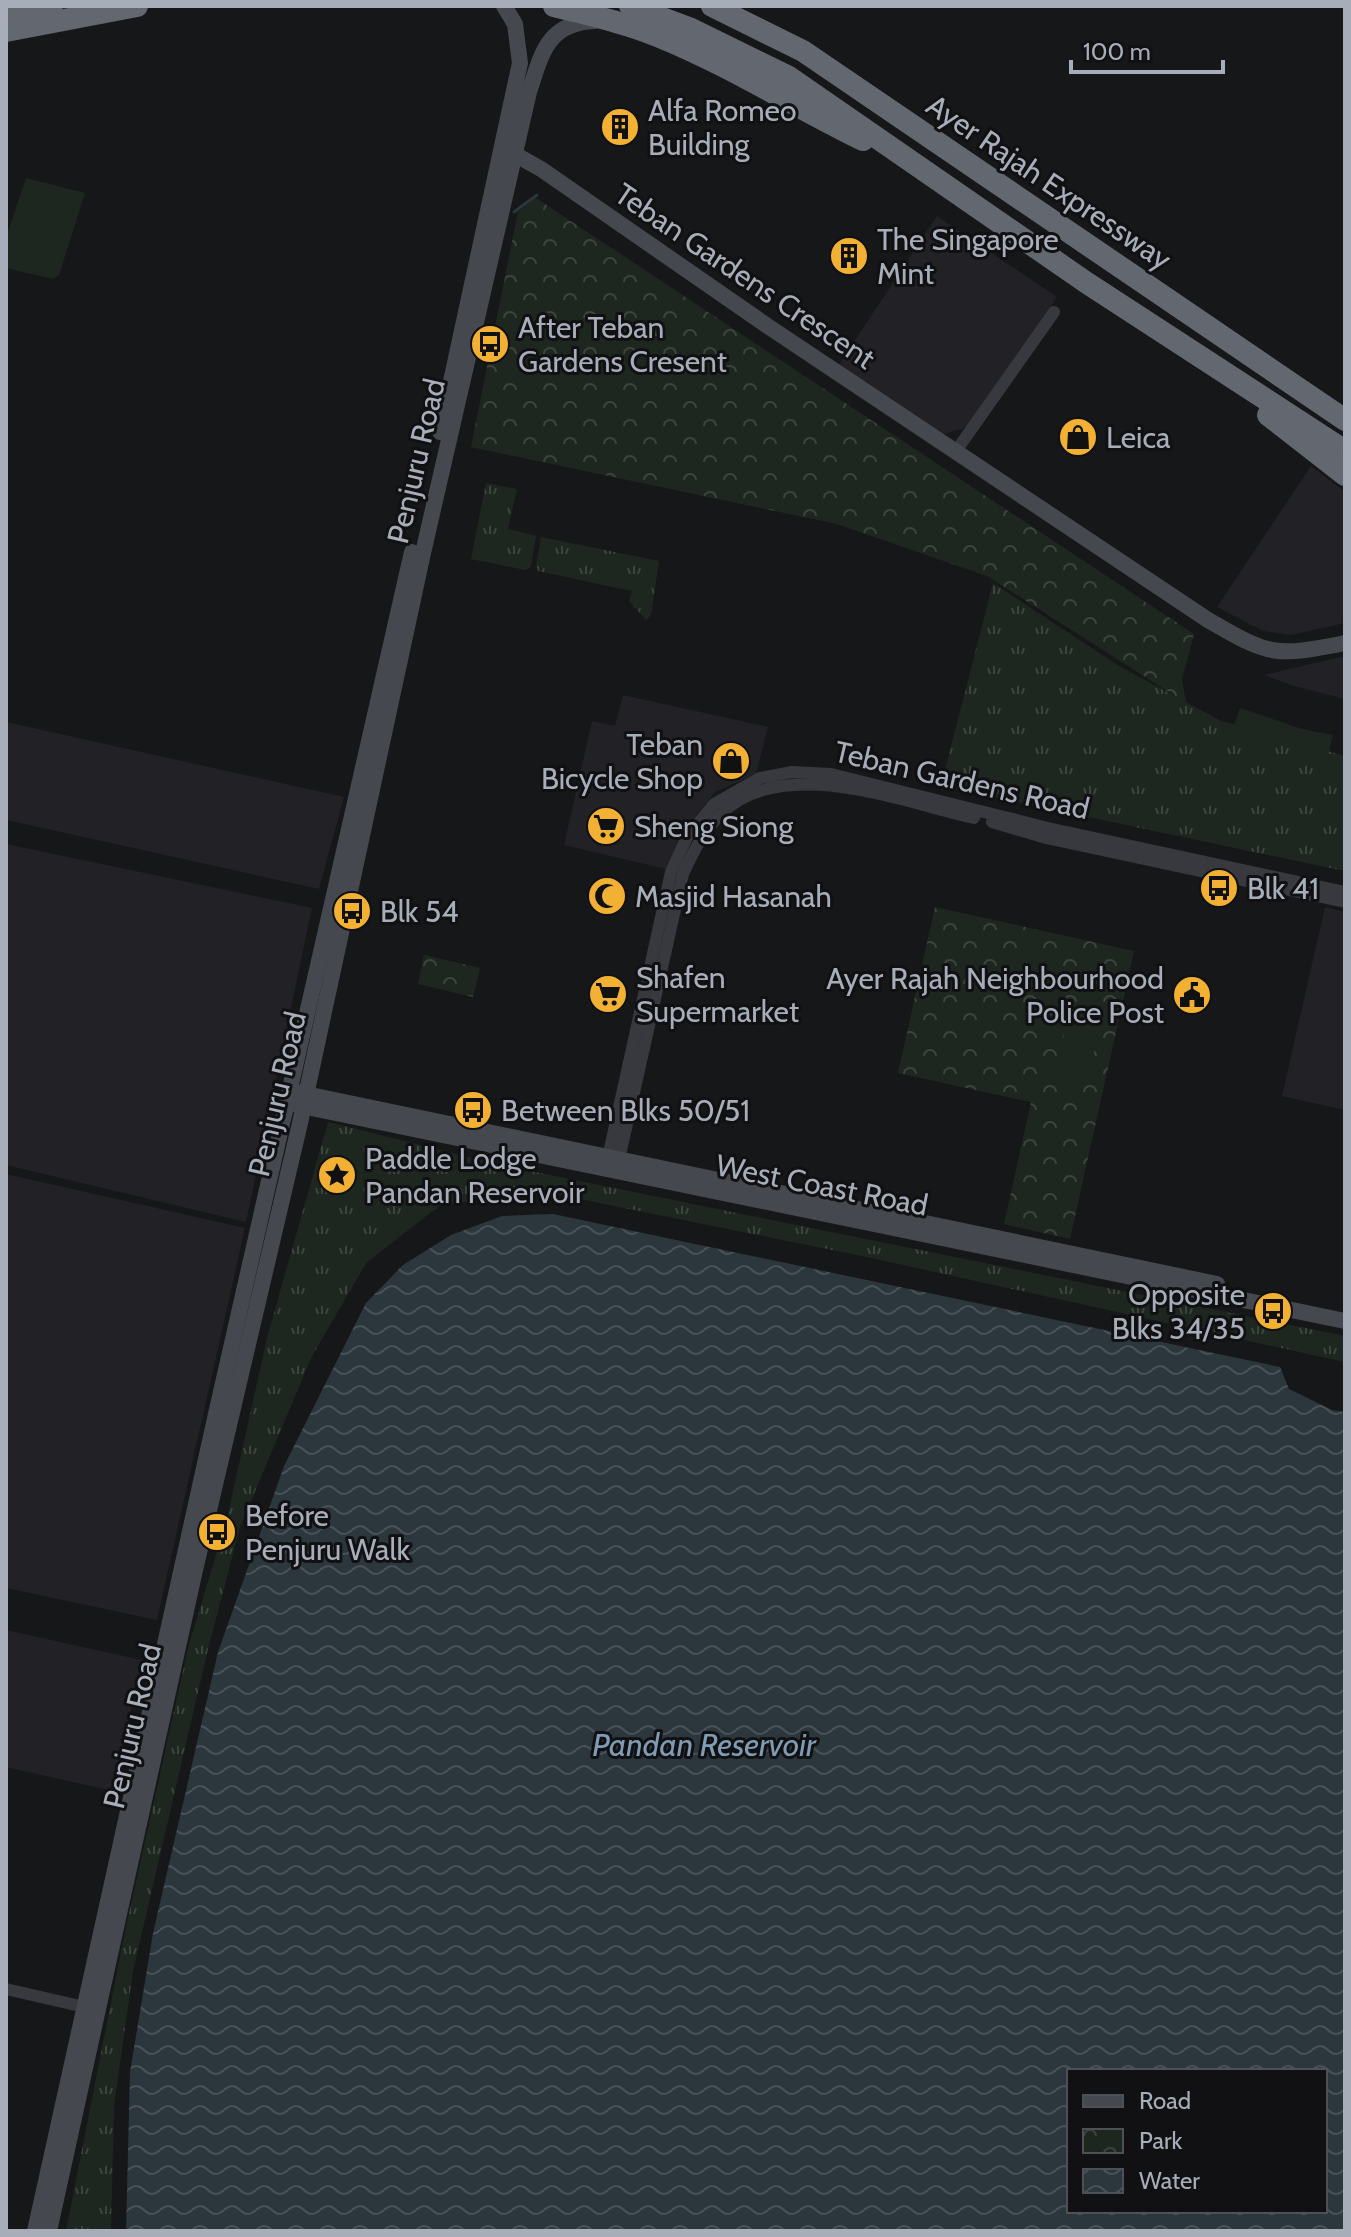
<svg xmlns="http://www.w3.org/2000/svg" width="1351" height="2237" font-family="Cabin,sans-serif">
	<style>
		.built { fill: #222226 }
		.grass { fill: url(#grass-tufts) }
		.park { fill: url(#park-crowns) }
		.garden { fill: #1e271f }
		.water { fill: url(#water-waves); fill-rule: evenodd }
		.lines { fill: none; stroke-linecap: round; stroke-linejoin: round }
		.stream { stroke: #2c363d; stroke-width: 3 }
		.street { stroke: #37393e; stroke-width: 12 }
		.secondary { stroke: #45484e; stroke-width: 16 }
		.highway { stroke: #63676f; stroke-width: 22 }
		.labels { text-anchor: middle; dominant-baseline: central; stroke-width: 6; stroke-linejoin: round; paint-order: stroke }
		.poi-label { font-size: 30px; fill: #a8aeb9; stroke: #111114; text-anchor: start }
		.street-label { font-size: 30px; fill: #a8aeb9; stroke: #111114 }
		.water-label { font-size: 32px; font-style: italic; fill: #7f9cb4; stroke: #111114 }
	</style>
	<defs>
		<pattern id="grass-tufts" width="24" height="20" patternUnits="userSpaceOnUse" patternTransform="scale(2)"><rect width="24" height="20" fill="#1e271f"/><path d="M3 7l-1-3M5 7V3M7 7l1-3M15 17l-1-3M17 17v-4M19 17l1-3" fill="none" stroke="#3c443d"/></pattern>
		<pattern id="park-crowns" width="20" height="18" patternUnits="userSpaceOnUse" patternTransform="scale(2)"><rect width="20" height="18" fill="#1e271f"/><path d="M2 6a3 3 0 1 1 6 0M12 15a3 3 0 1 1 6 0" fill="none" stroke="#3c443d"/></pattern>
		<pattern id="water-waves" width="16" height="10" patternUnits="userSpaceOnUse" patternTransform="scale(2)"><rect width="16" height="10" fill="#2c363d"/><path d="M0 5q4-4 8 0t8 0" fill="none" stroke="#485157"/></pattern>
	</defs>
	<rect width="100%" height="100%" fill="#161719"/>
	<g class="built">
		<path d="M937,216l120,81 -89,130 -24,7 -106,-68z"/>
		<path d="M1311,466l34,26v131l-54,12 -28,-4 -46,-24z"/>
		<path d="M1345,656v43l-51,-13 -30,-11z"/>
		<path d="M623,695l145,32 -12,47 -41,18 -27,34 -18,44 -106,-25 28,-124 23,5z"/>
		<path d="M6,722l338,75 -25,92 -313,-69z"/>
		<path d="M6,844l306,64 -66,314 -240,-57z"/>
		<path d="M1325,907l20,5v198l-63,-14z"/>
		<path d="M6,1174l239,54 -88,392 -151,-32z"/>
		<path d="M6,1630l136,30 -29,131 -107,-24z"/>
	</g>
	<g class="grass">
		<path d="M486,483l31,6 -9,40 28,7 -5,30 -5,4 -55,-11z"/>
		<path d="M541,537l118,24 -8,54 -5,5 -17,-19 3,-10 -94,-20 -2,-6z"/>
		<path d="M993,583l126,83 102,55 124,35v115l-404,-85z"/>
		<path d="M328,1122l172,43 845,171v26l-478,-105 -312,-63h-38l-78,12 -73,57 -55,95 -71,169 -32,122 -75,322 -19,135 -3,125h-45l58,-295 65,-292 37,-121 41,-185z"/>
	</g>
	<g class="park">
		<path d="M536,198l658,436 -12,45 4,24 -199,-127 -150,-52 -366,-77 47,-235z"/>
		<path d="M935,907l199,44 -64,288 -66,-15 27,-122 -133,-29z"/>
		<path d="M424,955l56,13 -7,29 -55,-13z"/>
	</g>
	<g class="garden">
		<path d="M26,178l59,15 -26,82 -6,4 -47,-11v-30z"/>
		<path d="M1240,708l62,21 31,6 -5,21 -95,-28z"/>
		<path d="M1031,937l26,33 -21,17 -26,-33z"/>
		<path d="M1066,1027l32,7 -11,49 -32,-7z"/>
	</g>
	<path class="water" d="M553,1214l727,153 9,22 43,21 13,2v819h-1219l4,-159 23,-139 65,-281 66,-186 82,-163 37,-38 48,-30 51,-19zM1069,2071h256v140h-256z"/>
	<g class="lines">
		<path class="stream" d="M514,212l23,-17"/>
		<g class="street">
			<path d="M956,451l98,-139"/>
			<path d="M992,822l54,16 299,64"/>
			<path d="M607,1162l64,-290 16,-35 27,-33 46,-26 32,-6 39,2 217,54 297,64"/>
			<path d="M618,1164l65,-290c10,-22 21,-44 39,-61 61,-59 180,-11 252,5"/>
			<path d="M6,1989l87,20"/>
		</g>
		<g class="secondary">
			<path d="M507,150l34,19 228,158 439,293c62,36 67,37 137,23"/>
			<path d="M440,432l80,-369 -5,-39 -11,-18"/>
			<path d="M296,1092l921,192"/>
			<path d="M297,1105l1048,216"/>
			<path d="M35,2231l181,-817 196,-862"/>
			<path d="M49,2231l146,-661 105,-447 123,-570 106,-461c13,-39 18,-69 66,-71"/>
		</g>
		<g class="highway">
			<path d="M554,6c36,9 72,17 106,31 71,29 135,70 203,103"/>
			<path d="M630,6l59,22 100,49 298,206 258,168"/>
			<path d="M712,6l91,45 542,369"/>
			<path d="M7,18l45,-12"/>
			<path d="M6,31l131,-25"/>
			<path d="M1268,415l77,60"/>
		</g>
	</g>
	<defs>
		<g id="building-disc" transform="scale(2)"><circle r="9.5" fill="#f3b134" stroke="#111114"/><path d="M-4-6H4V6H1V3H-1V6H-4ZM-2.5-4.3h1.7v1.8h-1.7ZM.8-4.3h1.7v1.8H.8ZM-2.5-1h1.7V.8h-1.7ZM.8-1h1.7V.8H.8Z" fill="#111"/></g>
		<g id="bus-disc" transform="scale(2)"><circle r="9.5" fill="#f3b134" stroke="#111114"/><path d="M-5-6H5V4H4V6H2V4H-2V6H-4V4H-5ZM-3.5-4V0h7V-4ZM-3.5 1.2v1.5H-2V1.2ZM2 1.2v1.5H3.5V1.2Z" fill="#111"/></g>
		<g id="shop-disc" transform="scale(2)"><circle r="9.5" fill="#f3b134" stroke="#111114"/><path d="M-5-2.5h2.3a2.7 3.5 0 0 1 5.4 0H5L5.5 6h-11ZM-1.5-2.5h3a1.5 2.3 0 0 0-3 0Z" fill="#111"/></g>
		<g id="supermarket-disc" transform="scale(2)"><circle r="9.5" fill="#f3b134" stroke="#111114"/><path d="M-6-5.5h2.5l.6 2H6L4.5 2H-2.5L-4.4-4H-6ZM-1.5 3.2a1.3 1.3 0 1 0 .1 0ZM3 3.2a1.3 1.3 0 1 0 .1 0Z" fill="#111"/></g>
		<g id="mosque-disc" transform="scale(2)"><circle r="9.5" fill="#f3b134" stroke="#111114"/><path d="M3.5-4.9A6 6 0 1 0 3.5 4.9A5 5 0 1 1 3.5-4.9Z" fill="#111"/></g>
		<g id="civic-disc" transform="scale(2)"><circle r="9.5" fill="#f3b134" stroke="#111114"/><path d="M-.6-6.5H3V-4.5H.6V-3L4-1V1h2V6H-6V1h2V-1L-.6-3ZM-1.2 2.5V6h2.4V2.5Z" fill="#111"/></g>
		<g id="sight-disc" transform="scale(2)"><circle r="9.5" fill="#f3b134" stroke="#111114"/><path d="M0-6L1.8-2.2L6-1.7L2.9 1.2L3.7 5.4L0 3.3L-3.7 5.4L-2.9 1.2L-6-1.7L-1.8-2.2Z" fill="#111"/></g>
	</defs>
	<g fill-rule="evenodd">
		<use href="#building-disc" x="620" y="127"/>
		<use href="#building-disc" x="849" y="256"/>
		<use href="#bus-disc" x="490" y="344"/>
		<use href="#shop-disc" x="1078" y="437"/>
		<use href="#shop-disc" x="731" y="761"/>
		<use href="#supermarket-disc" x="606" y="826"/>
		<use href="#bus-disc" x="1219" y="888"/>
		<use href="#mosque-disc" x="607" y="896"/>
		<use href="#bus-disc" x="352" y="911"/>
		<use href="#supermarket-disc" x="608" y="994"/>
		<use href="#civic-disc" x="1192" y="995"/>
		<use href="#bus-disc" x="473" y="1110"/>
		<use href="#sight-disc" x="337" y="1175"/>
		<use href="#bus-disc" x="1273" y="1311"/>
		<use href="#bus-disc" x="217" y="1532"/>
	</g>
	<g class="labels">
		<g class="poi-label">
			<text x="648" y="110">Alfa Romeo<tspan x="648" dy="34">Building</tspan></text>
			<text x="877" y="239">The Singapore<tspan x="877" dy="34">Mint</tspan></text>
			<text x="518" y="327">After Teban<tspan x="518" dy="34">Gardens Cresent</tspan></text>
			<text x="1106" y="437">Leica</text>
			<text x="703" y="744" text-anchor="end">Teban<tspan x="703" dy="34">Bicycle Shop</tspan></text>
			<text x="634" y="826">Sheng Siong</text>
			<text x="1247" y="888">Blk 41</text>
			<text x="635" y="896">Masjid Hasanah</text>
			<text x="380" y="911">Blk 54</text>
			<text x="636" y="977">Shafen<tspan x="636" dy="34">Supermarket</tspan></text>
			<text x="1164" y="978" text-anchor="end">Ayer Rajah Neighbourhood<tspan x="1164" dy="34">Police Post</tspan></text>
			<text x="501" y="1110">Between Blks 50/51</text>
			<text x="365" y="1158">Paddle Lodge<tspan x="365" dy="34">Pandan Reservoir</tspan></text>
			<text x="1245" y="1294" text-anchor="end">Opposite<tspan x="1245" dy="34">Blks 34/35</tspan></text>
			<text x="245" y="1515">Before<tspan x="245" dy="34">Penjuru Walk</tspan></text>
		</g>
		<g class="street-label">
			<text transform="translate(1049 182) rotate(34)">Ayer Rajah Expressway</text>
			<text transform="translate(745 276) rotate(34)">Teban Gardens Crescent</text>
			<text transform="translate(416 461) rotate(-77)">Penjuru Road</text>
			<text transform="translate(962 780) rotate(13)">Teban Gardens Road</text>
			<text transform="translate(277 1094) rotate(-77)">Penjuru Road</text>
			<text transform="translate(822 1185) rotate(11)">West Coast Road</text>
			<text transform="translate(132 1726) rotate(-77)">Penjuru Road</text>
		</g>
		<g class="water-label">
			<text x="704" y="1744">Pandan Reservoir</text>
		</g>
	</g>
	<rect width="1351" height="2237" fill="none" stroke="#a8aeb9" stroke-width="16"/>
	<rect x="1067" y="2069" width="260" height="144" fill="#111114" stroke="#4d5056" stroke-width="2"/>
	<rect x="1083" y="2095" width="40" height="12" fill="#45484e" stroke="#4d5056" stroke-width="2"/>
	<text x="1139" y="2109" font-size="24" fill="#a8aeb9">Road</text>
	<rect x="1083" y="2129" width="40" height="24" fill="url(#park-crowns)" stroke="#4d5056" stroke-width="2"/>
	<text x="1139" y="2149" font-size="24" fill="#a8aeb9">Park</text>
	<rect x="1083" y="2169" width="40" height="24" fill="url(#water-waves)" stroke="#4d5056" stroke-width="2"/>
	<text x="1139" y="2189" font-size="24" fill="#a8aeb9">Water</text>
	<path d="M1071 60v12h152v-12" fill="none" stroke="#a8aeb9" stroke-width="4"/>
	<text x="1083" y="60" font-size="24" fill="#a8aeb9" stroke="#111114" stroke-width="6" paint-order="stroke">100 m</text>
</svg>
